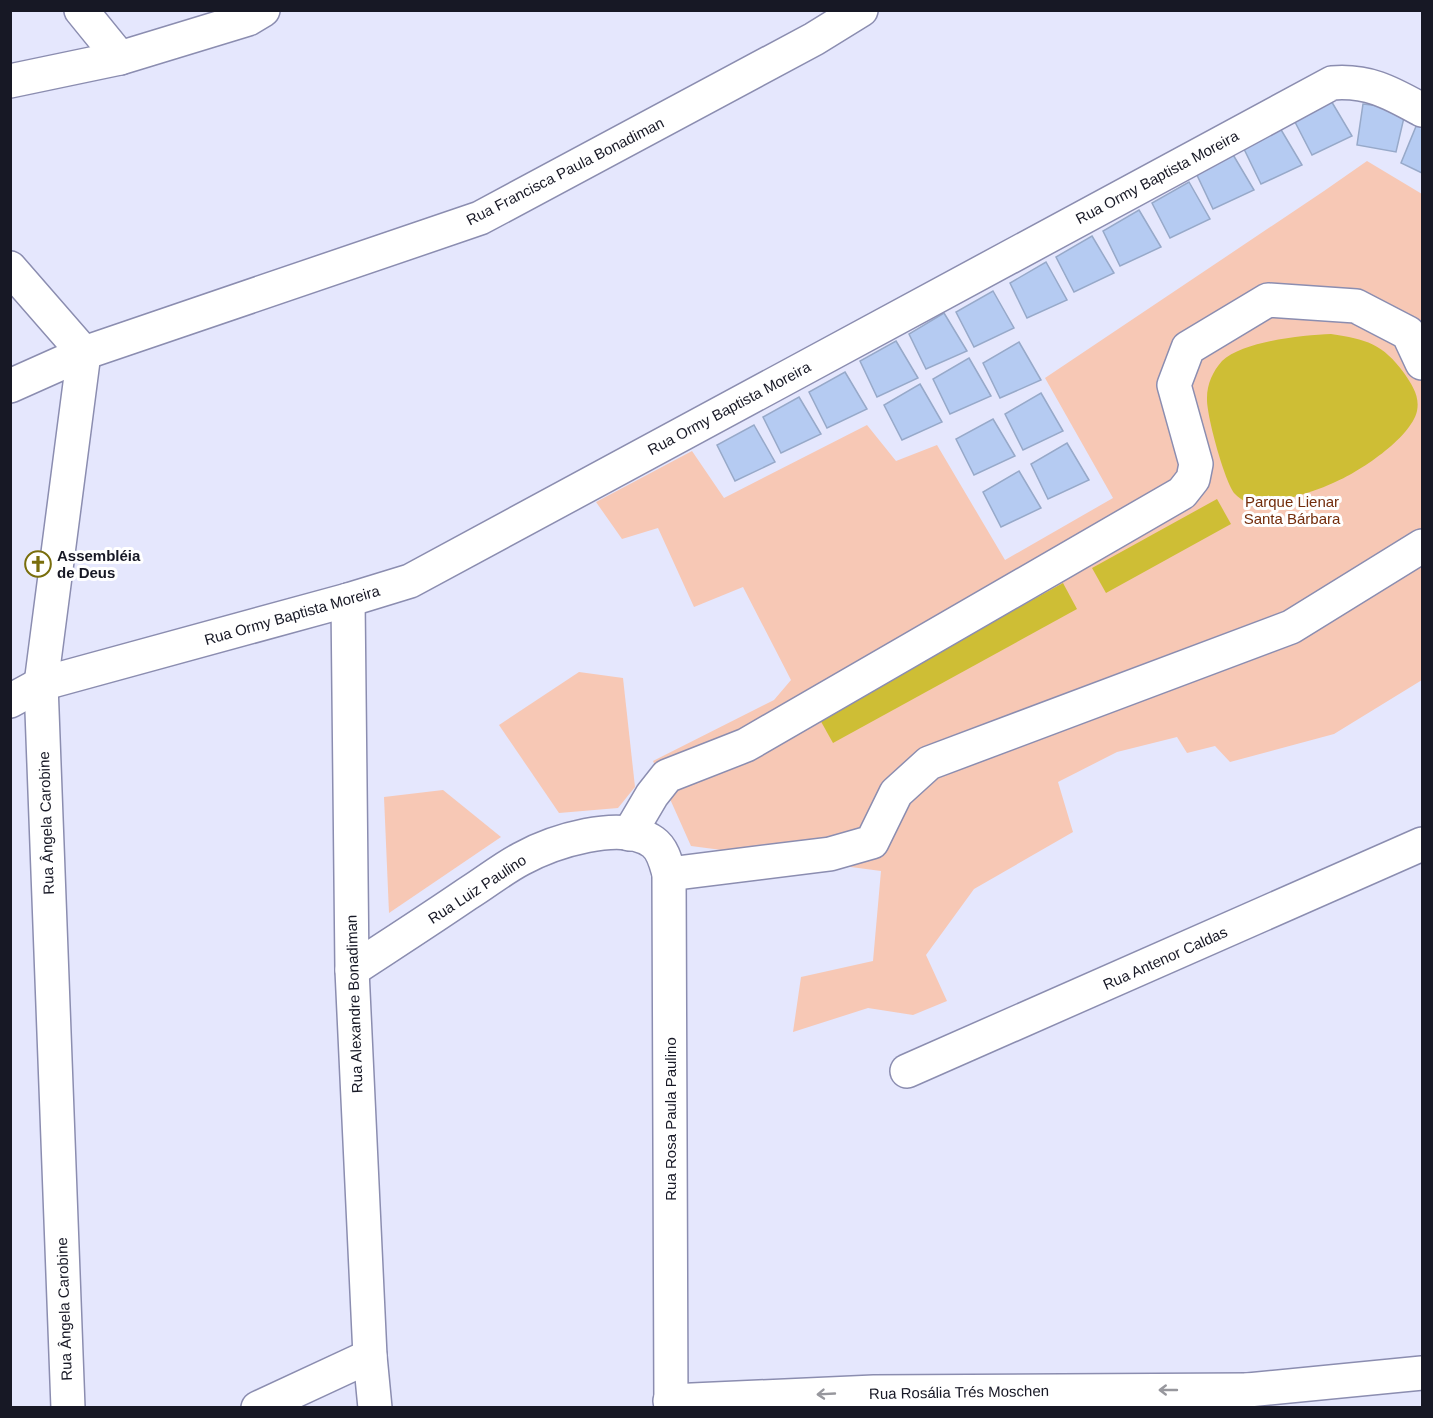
<svg xmlns="http://www.w3.org/2000/svg" width="1433" height="1418" font-family="Arial,sans-serif">
	<style>
		.green { fill: #f7c8b5 }
		.water { fill: #cebe35 }
		.building { fill: #b5cbf2; stroke: #97a9c9; stroke-width: 1.5 }
		.lines { fill: none; stroke-linecap: round; stroke-linejoin: round }
		.minor-casing { stroke: #8b8db0; stroke-width: 36 }
		.minor { stroke: #fff; stroke-width: 33 }
		.oneway { stroke: #97979d }
		.labels { text-anchor: middle; dominant-baseline: central; stroke-width: 6; stroke-linejoin: round; paint-order: stroke }
		.street-label { font-size: 15px; fill: #171825; stroke: #fff }
		.park-label { font-size: 15px; fill: #732d0c; stroke: #fff }
		.poi-label { font-size: 15px; font-weight: bold; fill: #171825; stroke: #fff; text-anchor: start }
	</style>
	<rect width="100%" height="100%" fill="#e5e7fd"/>
	<g class="green">
		<path d="M1367,161l55,33v486l-88,54 -104,28 -15,-16 -28,7 -10,-16 -60,15 -59,30 15,50 -99,57 -48,66 21,46 -34,14 -45,-7 -75,24 8,-55 72,-16 8,-90 -190,-25 -38,-85 121,-61 17,-20 -48,-93 -49,20 -36,-79 -36,11 -26,-37 96,-51 32,47 143,-73 29,36 41,-16 68,115 108,-62 -68,-120 279,-187z"/>
		<path d="M579,672l44,6 12,109 -17,21 -59,5 -60,-88z"/>
		<path d="M443,790l58,47 -112,76 -5,-116z"/>
	</g>
	<g class="water">
		<path d="M1331,334c35,5 52,10 73,39 8,12 16,23 13,38 -6,27 -59,62 -84,72 -13,6 -26,10 -39,14 -11,4 -23,10 -35,9 -9,-1 -18,-6 -24,-12 -10,-11 -29,-80 -28,-96 0,-14 6,-27 15,-37 21,-20 81,-26 109,-27z"/>
		<path d="M1217,499l14,25 -125,69 -14,-25z"/>
		<path d="M1063,583l14,26 -244,134 -14,-25z"/>
	</g>
	<g class="building">
		<path d="M1330,99l22,37 -40,19 -18,-35z"/>
		<path d="M1363,104l43,5 -10,43 -39,-7z"/>
		<path d="M1417,124l5,2v47l-21,-10z"/>
		<path d="M1280,128l22,37 -41,19 -17,-35z"/>
		<path d="M1232,153l22,37 -41,19 -17,-36z"/>
		<path d="M1189,182l21,37 -40,19 -18,-35z"/>
		<path d="M1139,210l22,37 -41,19 -17,-35z"/>
		<path d="M1092,236l22,37 -40,19 -18,-35z"/>
		<path d="M1046,262l21,38 -40,18 -17,-35z"/>
		<path d="M993,291l21,37 -40,19 -18,-35z"/>
		<path d="M944,313l23,38 -41,18 -17,-35z"/>
		<path d="M896,341l22,37 -41,19 -17,-36z"/>
		<path d="M1019,342l22,38 -41,18 -17,-35z"/>
		<path d="M969,358l22,38 -41,18 -17,-35z"/>
		<path d="M845,372l22,37 -40,19 -18,-36z"/>
		<path d="M920,384l22,38 -40,18 -18,-35z"/>
		<path d="M1041,393l22,38 -40,19 -18,-36z"/>
		<path d="M799,397l22,37 -40,19 -18,-36z"/>
		<path d="M993,419l22,37 -41,19 -18,-36z"/>
		<path d="M754,425l21,37 -40,19 -18,-36z"/>
		<path d="M1067,443l22,37 -41,19 -17,-35z"/>
		<path d="M1019,471l22,37 -40,19 -18,-35z"/>
	</g>
	<g class="lines">
		<g class="minor-casing">
			<g id="minor">
				<path d="M81,10l39,48"/>
				<path d="M10,81l110,-23 128,-39 15,-9"/>
				<path d="M10,268l74,85 -43,331 27,724"/>
				<path d="M10,386l74,-33 396,-135 334,-179 47,-29"/>
				<path d="M348,600l4,370 18,386 5,52"/>
				<path d="M10,701l31,-17 307,-84 62,-19 922,-498c37,-3 59,10 90,27"/>
				<path d="M629,834l23,-39 15,-19 79,-31 436,-252 11,-14 3,-15 -22,-79 14,-37 80,-48 88,6 52,27 14,30"/>
				<path d="M669,874l161,-20 42,-12 24,-49 33,-30 362,-136 131,-81"/>
				<path d="M352,970c38,-25 77,-50 115,-76 18,-11 35,-25 54,-35 31,-17 100,-40 132,-17 10,7 13,21 16,32l2,534"/>
				<path d="M907,1071l515,-227"/>
				<path d="M1229,1397l19,-7 174,-17"/>
				<path d="M670,1401l204,-9 374,-2"/>
				<path d="M258,1408l112,-52"/>
			</g>
		</g>
		<use href="#minor" class="minor"/>
	</g>
	<defs><path id="oneway-shaft" d="M-6 0H5M1.5-3L5.5 0L1.5 3" fill="none" stroke-width="1.6" stroke-linecap="round" stroke-linejoin="round" transform="scale(1.5)"/></defs>
	<g class="oneway">
		<use href="#oneway-shaft" transform="translate(1168 1390) rotate(180)"/>
		<use href="#oneway-shaft" transform="translate(826 1394) rotate(177)"/>
	</g>
	<defs>
		<g id="church-ring" transform="scale(1.35)"><circle r="9.5" fill="#fff" stroke="#796e0c" stroke-width="1.5"/><path d="M-1.2-6h2.4v3.5h3.3v2.4h-3.3V6h-2.4V-.1h-3.3v-2.4h3.3Z" fill="#796e0c"/></g>
	</defs>
	<g fill-rule="evenodd">
		<use href="#church-ring" x="38" y="564"/>
	</g>
	<g class="labels">
		<g class="street-label">
			<text transform="translate(565 171) rotate(-27)">Rua Francisca Paula Bonadiman</text>
			<text transform="translate(1157 177) rotate(-28)">Rua Ormy Baptista Moreira</text>
			<text transform="translate(729 408) rotate(-28)">Rua Ormy Baptista Moreira</text>
			<text transform="translate(292 615) rotate(-16)">Rua Ormy Baptista Moreira</text>
			<text transform="translate(46 823) rotate(-92)">Rua Ângela Carobine</text>
			<text transform="translate(477 889) rotate(-33)">Rua Luiz Paulino</text>
			<text transform="translate(1165 958) rotate(-24)">Rua Antenor Caldas</text>
			<text transform="translate(354 1004) rotate(-92)">Rua Alexandre Bonadiman</text>
			<text transform="translate(670 1119) rotate(-90)">Rua Rosa Paula Paulino</text>
			<text transform="translate(64 1309) rotate(-92)">Rua Ângela Carobine</text>
			<text transform="translate(959 1392) rotate(-1)">Rua Rosália Trés Moschen</text>
		</g>
		<g class="park-label">
			<text x="1292" y="501">Parque Lienar<tspan x="1292" dy="17">Santa Bárbara</tspan></text>
		</g>
		<g class="poi-label">
			<text x="57" y="555">Assembléia<tspan x="57" dy="17">de Deus</tspan></text>
		</g>
	</g>
	<rect width="1433" height="1418" fill="none" stroke="#171825" stroke-width="24"/>
</svg>
